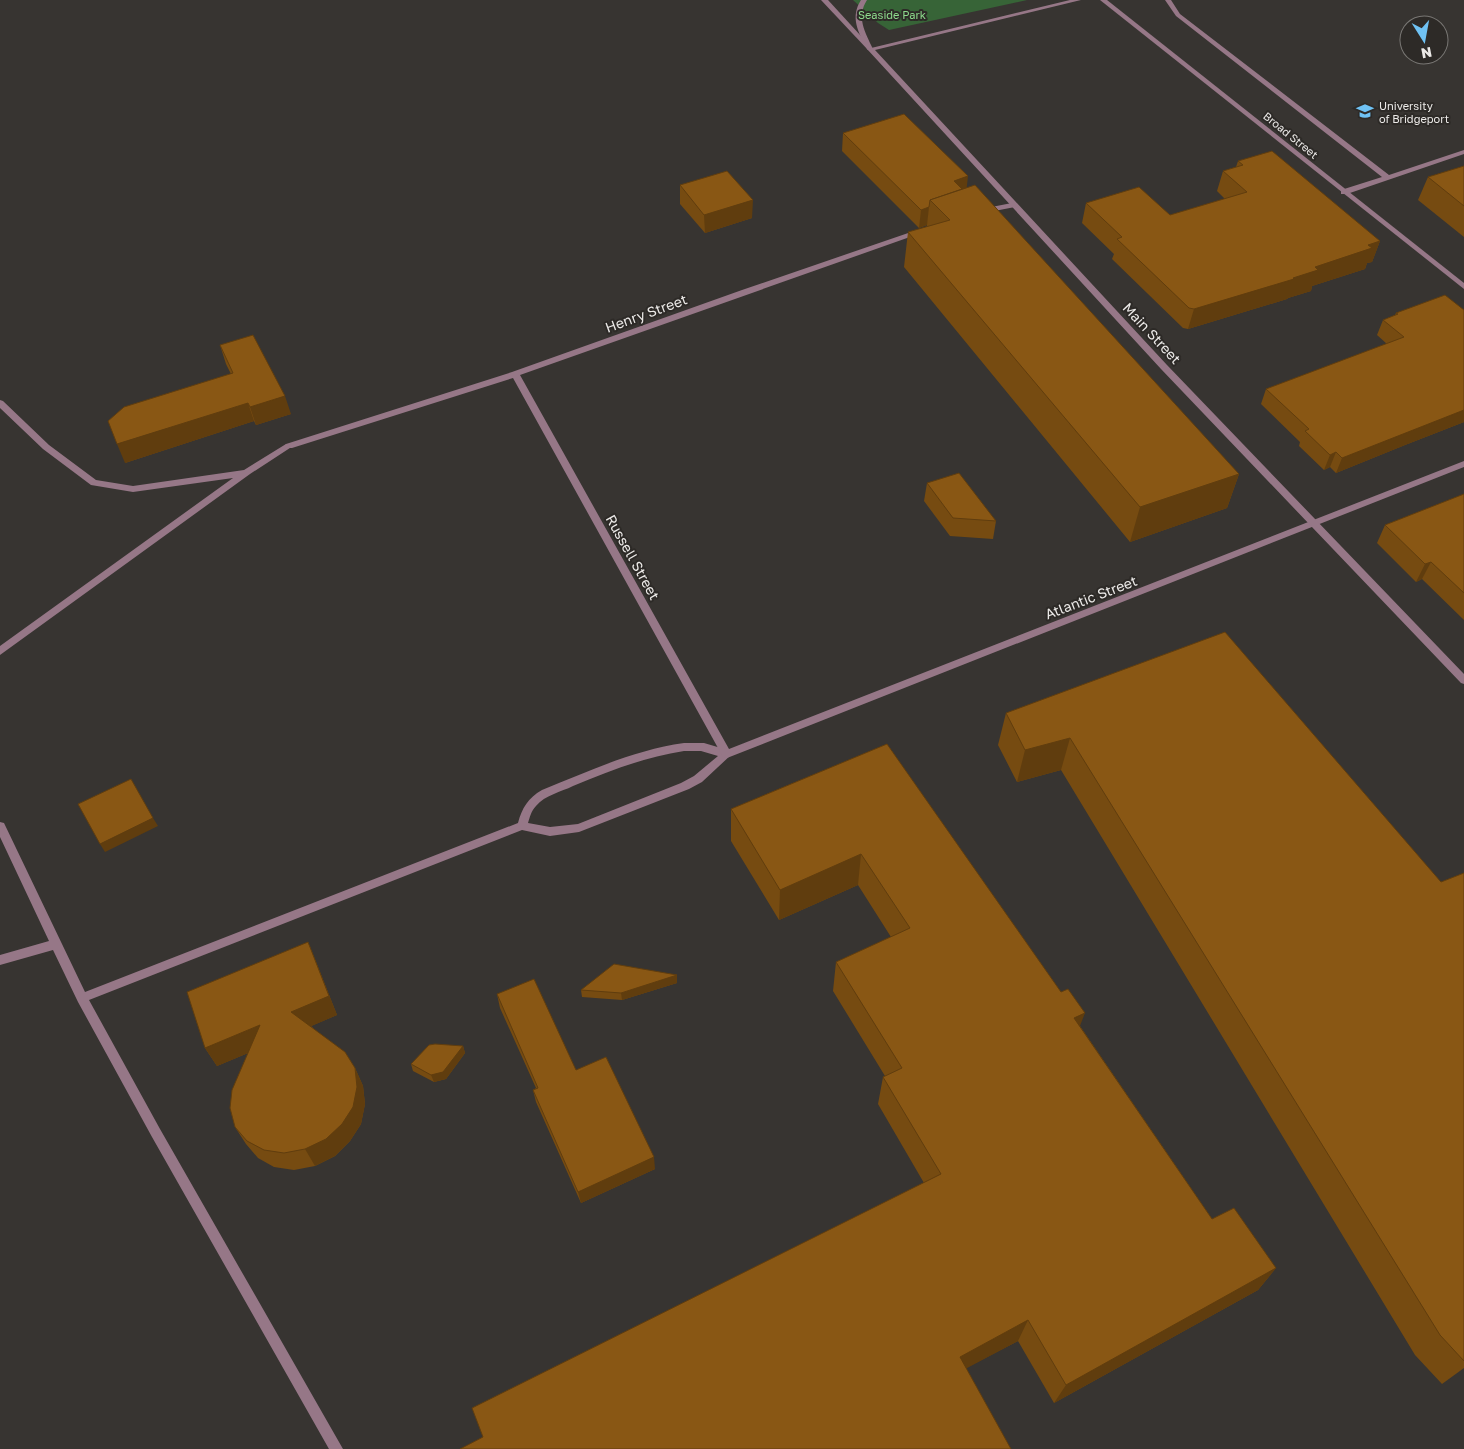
<svg xmlns="http://www.w3.org/2000/svg" width="1464" height="1449" font-family="'Golos Text',sans-serif">
	<style>
		.green { fill: #376437 }
		.lines { fill: none; stroke-linecap: round; stroke-linejoin: round }
		.service { fill: #967787; fill-rule: evenodd }
		.minor { fill: #967787; fill-rule: evenodd }
		.tertiary { fill: #967787; fill-rule: evenodd }
		.wall { fill: #764b11 }
		.shaded-wall { fill: #603d0e }
		.building { fill: #895714; stroke: #603d0e }
		.labels { text-anchor: middle; dominant-baseline: central; stroke-width: 4; stroke-linejoin: round; paint-order: stroke }
		.far-park-label { font-size: 11px; fill: #8dda8c; stroke: #2d2a27 }
		.far-poi-label { font-size: 11px; fill: #eceae8; stroke: #2d2a27; text-anchor: start }
		.far-street-label { font-size: 11px; fill: #eceae8; stroke: #2d2a27 }
		.street-label { font-size: 14px; fill: #eceae8; stroke: #2d2a27 }
	</style>
	<rect width="100%" height="100%" fill="#373431"/>
	<path class="green" d="M853,0h174l-138,30 -11,-7z"/>
	<g class="lines">
		<g class="service">
			<path d="M861,0h6c-11,17 -2,32 6,49l-3,2 -3,-2c-9,-17 -17,-32 -6,-49z"/>
			<path d="M1165,0h6l9,14 209,161 75,-25v4l-117,40h-6v-4l41,-13 -206,-161z"/>
			<path d="M0,400l3,1 46,44 47,35 37,6 111,-16 42,-26h6l1,2 -43,28 -250,181v-9l233,-168 -100,14 -42,-7 -48,-36 -43,-41z"/>
			<path d="M684,743h20l27,8 1,3 -30,28 -13,7 -110,43 -29,4 -28,-6 -433,170 71,129 183,320h-14l-177,-312 -74,-135 -25,-52 -53,15v-10l49,-14 -49,-104v-15l4,1 81,169 433,-169c4,-15 10,-25 24,-33 47,-19 92,-40 142,-47zM684,751h17l17,5 -24,20 -13,7 -103,41 -28,3 -22,-4c2,-6 3,-12 8,-17 9,-11 25,-14 37,-20 36,-15 72,-29 111,-35z"/>
		</g>
		<g class="minor">
			<path d="M821,0h7l44,48v2h-4z"/>
			<path d="M1012,203h3v4l-31,6 -4,-2 1,-2z"/>
			<path d="M917,230h3l4,2 -404,143 209,374 735,-288v6l-737,291 -4,-1 -210,-379 -221,70h-6l-1,-2 1,-2 226,-72 230,-82z"/>
		</g>
		<g class="tertiary">
			<path d="M1070,0h11l-206,50 292,315 297,309v10l-3,-1 -300,-314 -294,-320z"/>
			<path d="M1100,0h7l357,283v6z"/>
		</g>
	</g>
	<g class="wall">
		<path d="M843,133l123,55 273,286 -12,34 -97,34 -226,-275 4,-35 19,-5v-2l-8,3 -77,-77z"/>
		<path d="M1238,161l142,80 -8,21 -5,1 -2,6 -53,17 -1,5 -23,7 -1,1 -99,30 -5,-1 -71,-69 2,-5 -32,-31 4,-20 84,12 55,-16 -8,-8 6,-20 13,-4z"/>
		<path d="M1464,166v71l-46,-37 10,-23z"/>
		<path d="M680,185l72,33 -47,15 -25,-29z"/>
		<path d="M1464,310v112l-59,23 -69,28 -6,-6 -6,3 -25,-24 1,-4 -39,-38 5,-15 121,-45 -10,-9 6,-15 12,-5 1,-2z"/>
		<path d="M220,345l71,69 -35,11 -2,-4 -129,42 106,-89 -5,-10z"/>
		<path d="M927,483l69,38 -3,18 -43,-3 -26,-35z"/>
		<path d="M1464,494v126l-42,-41 -6,3 -39,-39 8,-18z"/>
		<path d="M1006,713l435,169 23,-9v495l-22,16 -27,-29 -354,-585 -44,12 -19,-37z"/>
		<path d="M887,744l325,475 64,49 -18,22 -204,113 -36,-62 -52,27 -483,69 441,-254 -46,-79 5,-27 2,-1 -52,-85 3,-29 55,-25 -33,-52 -79,35 -48,-79v-32z"/>
		<path d="M308,942l8,20 21,53 -26,11 44,42 8,18 2,18 -4,20 -11,17 -15,15 -20,10 -21,4 -20,-3 -16,-9 -12,-14 -11,-17 13,-74 -31,13 -12,-18z"/>
		<path d="M677,975v8l-55,17 -40,-3 -1,-7z"/>
		<path d="M497,994l79,76 79,99 -74,34 -45,-101 -3,-12 3,-2 -36,-80z"/>
		<path d="M463,1046l2,7 -19,26 -12,3 -21,-11 -2,-7z"/>
	</g>
	<g class="shaded-wall">
		<path d="M968,176l-2,18 -12,-13z"/>
		<path d="M753,200l-1,18 -47,15 -1,-18z"/>
		<path d="M929,207l-2,18 -8,3 2,-18z"/>
		<path d="M1380,241l-8,21 -5,1 -2,6 -53,17 -1,5 -23,7 -1,1 -99,30 6,-20 99,-31 22,-11 53,-22z"/>
		<path d="M285,396l6,18 -35,11 -6,-18z"/>
		<path d="M248,403l6,18 -129,42 -8,-19z"/>
		<path d="M1464,410v12l-59,23 -69,28 6,-15z"/>
		<path d="M1336,452l-6,15 -6,3 6,-15z"/>
		<path d="M1239,474l-12,34 -97,34 10,-35z"/>
		<path d="M1431,562l-9,17 -6,3 9,-18z"/>
		<path d="M1070,738l-9,32 -44,12 8,-32z"/>
		<path d="M153,818l5,8 -53,26 -5,-8z"/>
		<path d="M861,854l-3,31 -79,35 1,-30z"/>
		<path d="M308,942l8,20 21,53 -37,16 -9,-19z"/>
		<path d="M677,975v8l-55,17 -1,-7z"/>
		<path d="M1085,1013l-11,28v-23z"/>
		<path d="M260,1025l10,19 -53,22 -12,-18z"/>
		<path d="M463,1046l2,7 -19,26 -12,3 -3,-7z"/>
		<path d="M355,1068l8,18 2,18 -4,20 -11,17 -15,15 -20,10 -10,-17z"/>
		<path d="M654,1157l1,12 -74,34 -3,-11z"/>
		<path d="M1276,1268l-18,22 -204,113 12,-18z"/>
		<path d="M1028,1320l-10,21 -66,35 8,-19z"/>
	</g>
	<g class="building">
		<path d="M904,114l64,62 -14,5 8,8 -32,11 -1,7 -8,3 -78,-77z"/>
		<path d="M1272,151l108,90 -12,4 4,3 -57,19 3,3 -25,8 1,1 -100,30 -5,-1 -72,-69 5,-2 -36,-34 53,-16 31,28 77,-23 -24,-21 20,-6 -5,-4z"/>
		<path d="M1464,166v40l-36,-29z"/>
		<path d="M727,171l26,29 -49,15 -24,-30z"/>
		<path d="M975,185l264,289 -99,33 -232,-275 42,-12 -20,-20z"/>
		<path d="M1445,295l19,15v100l-122,48 -6,-6 -6,3 -25,-24 4,-2 -43,-40 138,-52 -21,-17 15,-6 -2,-1z"/>
		<path d="M253,335l32,61 -35,11 -2,-4 -131,41 -9,-23 16,-14 109,-34 -13,-28z"/>
		<path d="M959,473l37,48 -43,-3 -26,-35z"/>
		<path d="M1464,494v99l-33,-31 -6,2 -40,-39z"/>
		<path d="M1225,632l216,250 23,-9v488l-24,-26 -370,-597 -45,12 -19,-37z"/>
		<path d="M887,744l174,248 7,-3 17,24 -11,5 138,201 22,-11 42,60 -210,117 -38,-65 -68,37 51,92h-551l23,-12 -11,-29 469,-234 -58,-97 19,-9 -66,-106 74,-34 -49,-74 -81,36 -49,-81z"/>
		<path d="M131,779l22,39 -53,26 -22,-40z"/>
		<path d="M308,942l21,54 -38,16 54,40 10,16 2,19 -4,20 -11,17 -16,15 -21,10 -21,4 -20,-3 -17,-9 -12,-14 -5,-19 2,-18 28,-65 -55,23 -18,-56z"/>
		<path d="M614,964l63,11 -56,18 -40,-3z"/>
		<path d="M534,979l42,91 30,-13 48,100 -76,35 -45,-102 5,-2 -41,-94z"/>
		<path d="M435,1044l28,2 -20,26 -12,3 -20,-11 18,-19z"/>
	</g>
	<defs>
		<g id="university-bare" transform="scale(1.35)"><path d="M0-5L7-2L0 1L-7-2ZM-4 1L0 2.5L4 1V4Q0 6-4 4Z" fill="#6fc2f4" stroke="#2d2a27" stroke-width="2.5" paint-order="stroke"/></g>
	</defs>
	<g fill-rule="evenodd">
		<use href="#university-bare" x="1365" y="111"/>
	</g>
	<g class="labels">
		<g class="far-park-label">
			<text x="892" y="14">Seaside Park</text>
		</g>
		<g class="far-poi-label">
			<text x="1379" y="105">University<tspan x="1379" dy="13">of Bridgeport</tspan></text>
		</g>
		<g class="far-street-label">
			<text transform="translate(1291 135) rotate(39)">Broad Street</text>
		</g>
		<g class="street-label">
			<text transform="translate(646 313) rotate(-20)">Henry Street</text>
			<text transform="translate(1152 333) rotate(47)">Main Street</text>
			<text transform="translate(633 557) rotate(61)">Russell Street</text>
			<text transform="translate(1091 597) rotate(-21)">Atlantic Street</text>
		</g>
	</g>
	<g transform="translate(1424 40) rotate(169)"><circle r="24" fill="#2d2a27" stroke="#797774"/>
	<path d="M0-4L9 19L0 12L-9 19Z" fill="#6fc2f4"/>
	<text y="-8" font-size="14" font-weight="bold" text-anchor="middle" fill="#eceae8">N</text>
	</g>
</svg>
